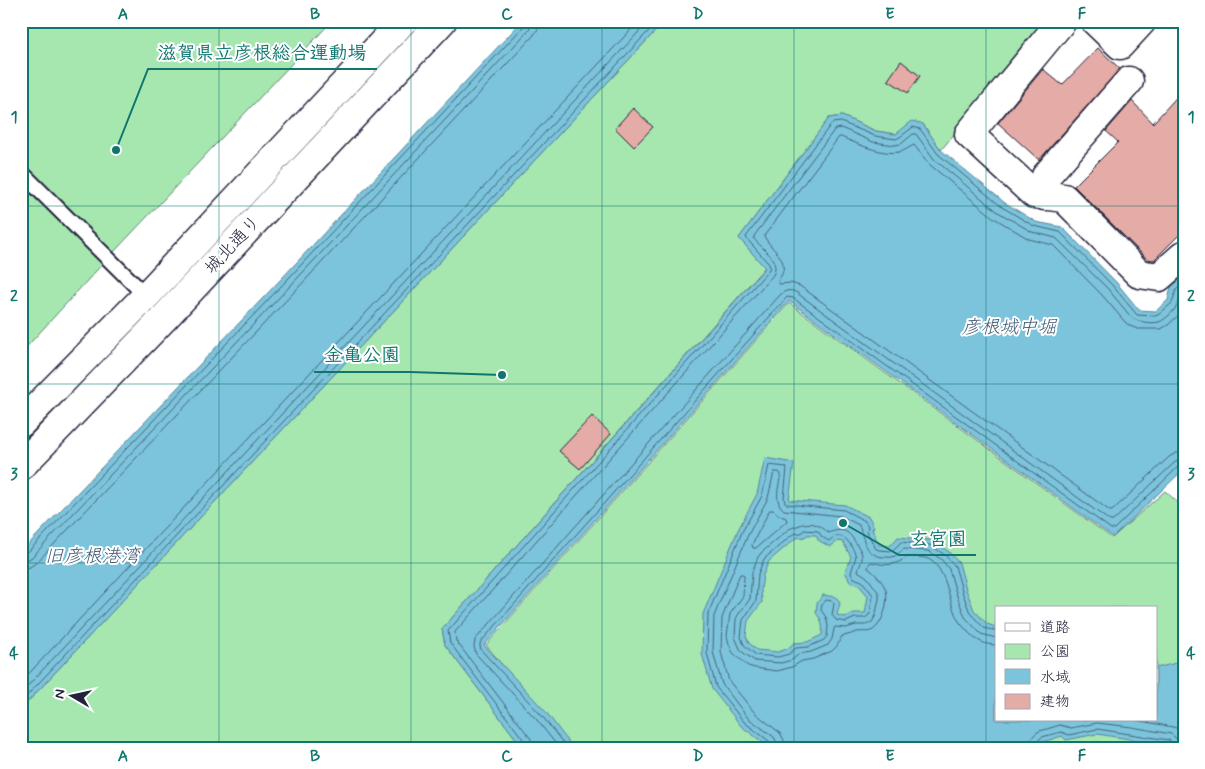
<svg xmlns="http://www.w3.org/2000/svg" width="1205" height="769" font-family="Mynerve,'Klee One',sans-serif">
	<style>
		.green { fill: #a6e7b0; stroke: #648476; fill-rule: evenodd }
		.water { fill: #7bc4db; stroke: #57839b; fill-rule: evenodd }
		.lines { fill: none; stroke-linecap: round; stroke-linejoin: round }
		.shore { stroke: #46637b; stroke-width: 1 }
		.building { fill: #e5aba6; stroke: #22223b }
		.service-casing { stroke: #22223b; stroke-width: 18 }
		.minor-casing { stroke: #22223b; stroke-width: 31 }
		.secondary-casing { stroke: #22223b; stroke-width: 31 }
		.service { stroke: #fff; stroke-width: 14 }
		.minor { stroke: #fff; stroke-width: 28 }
		.secondary { stroke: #fff; stroke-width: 28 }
		.grid { fill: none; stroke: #0f766e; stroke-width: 1; stroke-opacity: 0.55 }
		.labels { text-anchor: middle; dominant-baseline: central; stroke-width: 4; stroke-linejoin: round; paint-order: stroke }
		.street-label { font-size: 18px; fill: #22223b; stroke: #fff }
		.water-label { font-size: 19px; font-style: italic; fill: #415b73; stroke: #fff }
		.leader { fill: none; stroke: #0f766e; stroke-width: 2 }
		.callout-dot { fill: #0f766e; stroke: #fff; stroke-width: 2 }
		.callout-label { font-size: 19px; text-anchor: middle; font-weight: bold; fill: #0f766e; stroke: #fff; stroke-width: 4; stroke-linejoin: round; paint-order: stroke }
		.neatline { fill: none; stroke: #0f766e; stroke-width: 2 }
		.grid-label { font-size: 16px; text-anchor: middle; font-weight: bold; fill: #0f766e }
	</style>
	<rect width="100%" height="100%" fill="#fff"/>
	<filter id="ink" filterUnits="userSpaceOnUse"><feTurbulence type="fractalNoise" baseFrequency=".02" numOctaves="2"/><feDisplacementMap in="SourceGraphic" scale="10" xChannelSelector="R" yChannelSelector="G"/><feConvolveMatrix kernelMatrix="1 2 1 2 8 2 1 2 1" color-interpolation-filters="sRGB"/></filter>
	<g filter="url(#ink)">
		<g class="green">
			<path d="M21,21h311l-236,250 -75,82z"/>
			<path d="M665,21h383l-107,129 -18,-26 -27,10 -20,-3 -34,-15 -13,2 -90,120 26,29 -323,362 3,16 78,103h-502v-39z"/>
			<path d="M789,303l323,235 53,-47 19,17v240h-614l-84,-103zM996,608h160v112h-160z"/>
		</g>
		<g class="water">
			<path d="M522,21h143l-644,688v-157l262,-275z"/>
			<path d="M842,116l34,15 20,3 16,-13 11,3 18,26 64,53 31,19 26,5 54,55 23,28 17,1 12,-11 3,-13 13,-11v193l-71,68 -324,-236 -305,344 62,67 27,36h-50l-78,-103 -3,-16 323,-361 -26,-30 90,-120z"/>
			<path d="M765,458l29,5 -5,37 56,5 24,12 5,10 -2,2 7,16 11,1 8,-9 33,3 17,11 11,12 8,29 7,18 13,14 9,3v93h160v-52l28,-7v87h-14l-2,-3 -71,-11 -31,6 -4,-4 -19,6 -5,6h-270l-3,-4 -24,-18 -29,-37 -10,-35 1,-40 35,-84 19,-36zM807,535h9l2,5 12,7 8,-6 5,1 8,15 -6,15 6,11 7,1 10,12 -3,17h-11l-9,4 -8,-2 3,-12 -4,-6 -13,-2 -6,8 -1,10c6,7 7,13 6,22l-15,7 -13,1 -7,6 -9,3 -21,-2 -8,-7 -3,-7 2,-15 14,-19 -1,-13 2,-14 6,-14 27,-23 9,-1z"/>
		</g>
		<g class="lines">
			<g class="shore">
				<path d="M1184,310l-16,15 -7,4h-23l-8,-3 -5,-4 -23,-27 -49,-50 -24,-6 -35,-21 -65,-54 -15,-19c-5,2 -9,6 -15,7 -18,3 -41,-8 -58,-15h-2l-75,99c9,17 29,24 14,45l1,3 12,-1 9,3 310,225h2l57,-54 7,-4 8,-1"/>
				<path d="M770,510h3l6,5 7,3 1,3 -31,27h-3l-1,-3z"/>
				<path d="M803,524c11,-2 18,1 25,9 16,-6 21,-2 29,12 2,3 5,7 5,11 1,5 -3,10 -4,15l9,6 12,16v6l-4,18 -3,5 -6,3h-10l-10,3 -11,-1 -1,2 -2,10 -4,6 -17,7 -12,2 -7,6 -11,3 -26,-2 -14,-10 -6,-14 1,-18 2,-4 12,-16 2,-27 6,-15 3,-4 28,-24z"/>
				<path d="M804,530l14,1 4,6 7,4c2,-2 5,-4 7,-5 11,-2 17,13 20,20l-5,17 3,5 8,3 11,14 -3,19 -5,4h-10l-9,4 -10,-2 -4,-5 2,-11 -2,-3 -6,-1 -4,5 -1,5 5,7 2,9 -1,10 -3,4 -16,7 -12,1 -7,6 -11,3 -22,-2 -12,-10 -3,-8 2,-17 13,-19 2,-27 6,-15 29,-25 8,-1z"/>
				<path d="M21,555l6,-2 260,-273 236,-253 2,-6"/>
				<path d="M21,561l6,-1 5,-3 260,-273 236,-253 3,-5v-5"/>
				<path d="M21,569l9,-2 7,-5 260,-273 236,-253 5,-7 1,-8"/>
				<path d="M21,682l618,-661"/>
				<path d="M21,693l628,-672"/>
				<path d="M21,702l637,-681"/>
				<path d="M1135,720l38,7 6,2 5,6"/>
				<path d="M527,748l-1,-5 -76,-100 -2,-12 320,-360 2,-4 -1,-3 -22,-25 -1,-2 86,-114 9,-1 34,14 21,3 4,-2 13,-10 7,2 18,25 64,53 32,19 26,6 52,53 25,30 18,1 3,-1 14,-12 4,-13 8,-8"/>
				<path d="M533,748l-2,-9 -75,-98 -1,-9 318,-357c8,-14 -10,-26 -19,-36v-3l81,-107 6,-1 32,14 22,3 6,-1 12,-10h3l18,25 64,53 34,20 24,6 52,51 23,28c6,5 20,7 28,5 6,-2 15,-11 18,-16 3,-5 3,-11 7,-15"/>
				<path d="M559,748l-22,-28 -61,-66 -2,-7 1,-7 305,-345c5,-5 11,-6 17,-2l313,228h3l61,-58 5,-3h5"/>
				<path d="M567,748l-25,-32 -61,-66 -1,-4v-3l307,-346 6,1 318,231h3l64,-62 6,-1"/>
				<path d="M771,748v-4l-2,-3 -25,-19 -28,-35 -9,-34 1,-39 34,-82 20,-36 7,-31 17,2 1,1 -3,30 1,4 2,2 57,6 21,11 3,5 -1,6 9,17 3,1 13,1 9,-9 29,3 15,10 10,11 8,28 7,19 14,15 12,3"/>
				<path d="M777,748v-5l-3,-6 -26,-19 -26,-34 -9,-32 1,-36 34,-81 20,-37 6,-26h5l2,2c-2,12 -8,27 3,36l57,6 18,9c5,13 5,30 24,32 4,0 8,1 12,-1 3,-2 6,-5 9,-7l24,2 13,8 8,10 8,27 8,21 16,17 15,4"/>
				<path d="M785,748l-1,-8 -4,-7 -26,-21 -25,-31 -8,-29 1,-34 18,-44h3l1,2 -1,20 -13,18 -3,22 2,8 4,9 15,13 7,2 22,3 15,-4 10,-6 11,-2 19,-8 5,-5 5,-10c6,0 10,-3 15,-4 6,-1 11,1 16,-2 10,-6 16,-29 13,-40 -3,-8 -11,-17 -18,-22l1,-4 2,-2c15,4 24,4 36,-5 5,0 14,0 19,1 21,8 22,42 31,60 3,6 8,10 12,15 8,8 16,12 27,12"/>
				<path d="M1028,748l2,-8 6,-7 4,-2 20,-6 11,3 26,-5 35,4 39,7 7,6 2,8"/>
				<path d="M1034,748l1,-5 7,-6 19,-5 8,3 28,-6 72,11 4,3 1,5"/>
			</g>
		</g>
		<g class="building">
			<path d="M1098,48l22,21 -81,91 -41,-37 45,-54 19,16z"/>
			<path d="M901,61l19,15 -12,17 -20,-13z"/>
			<path d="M1184,89v141l-30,30 -7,-1 -73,-73 44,-44 -12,-11 26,-30 21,22z"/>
			<path d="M633,108l20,19 -19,20 -19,-19z"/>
			<path d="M592,416l19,18 -31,35 -21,-18z"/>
		</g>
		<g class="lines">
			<g class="service-casing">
				<path id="service" d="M21,172l125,124"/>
			</g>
			<g class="minor-casing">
				<g id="minor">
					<path d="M1062,21l-93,113 65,60 30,4 75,76 20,3 25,-22"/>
					<path d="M1095,21l25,24 22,-24"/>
					<path d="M1045,196l1,-20 83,-95"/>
				</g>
			</g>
			<g class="secondary-casing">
				<g id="secondary">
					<path d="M21,423l125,-127 257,-275"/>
					<path d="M21,466l145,-150 276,-295"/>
				</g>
			</g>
			<use href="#service" class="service"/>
			<use href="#minor" class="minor"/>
			<use href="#secondary" class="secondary"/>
		</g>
	</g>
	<path class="grid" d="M219,21v727M411,21v727M602,21v727M794,21v727M986,21v727M21,206h1163M21,384h1163M21,563h1163"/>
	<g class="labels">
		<g class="street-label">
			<text transform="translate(233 245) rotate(-47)">城北通り</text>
		</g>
		<g class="water-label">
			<text x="1009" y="327">彦根城中堀</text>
			<text x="92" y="556">旧彦根港湾</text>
		</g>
	</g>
	<path class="leader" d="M116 150L148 69H377M502 375L410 372H314M843 523L899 555H976"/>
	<g class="callout-dot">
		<circle cx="116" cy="150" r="5"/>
		<circle cx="502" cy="375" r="5"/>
		<circle cx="843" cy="523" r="5"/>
	</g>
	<g class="callout-label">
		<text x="262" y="59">滋賀県立彦根総合運動場</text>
		<text x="362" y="361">金亀公園</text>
		<text x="938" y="545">玄宮園</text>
	</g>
	<rect width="1205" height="769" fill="none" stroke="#fff" stroke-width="55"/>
	<rect x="995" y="606" width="162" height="115" fill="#ffffff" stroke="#a7a7b1"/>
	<rect x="1005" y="623" width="25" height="8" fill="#ffffff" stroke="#a7a7b1"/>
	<text x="1040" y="632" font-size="15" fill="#22223b">道路</text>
	<rect x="1005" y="644" width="25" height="15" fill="#a6e7b0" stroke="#a7a7b1"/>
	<text x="1040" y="656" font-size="15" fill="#22223b">公園</text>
	<rect x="1005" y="669" width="25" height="15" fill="#7bc4db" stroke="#a7a7b1"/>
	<text x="1040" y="682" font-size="15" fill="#22223b">水域</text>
	<rect x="1005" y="694" width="25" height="15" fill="#e5aba6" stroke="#a7a7b1"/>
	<text x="1040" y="706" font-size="15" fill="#22223b">建物</text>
	<g transform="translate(72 696) rotate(279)" stroke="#ffffff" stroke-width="4" paint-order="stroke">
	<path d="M0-4L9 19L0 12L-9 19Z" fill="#22223b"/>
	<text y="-8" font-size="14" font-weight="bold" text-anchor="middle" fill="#22223b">N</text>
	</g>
	<rect x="28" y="28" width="1150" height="714" class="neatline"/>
	<g class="grid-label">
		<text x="123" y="19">A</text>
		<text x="315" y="19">B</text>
		<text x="507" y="19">C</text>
		<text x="698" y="19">D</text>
		<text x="890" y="19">E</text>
		<text x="1082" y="19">F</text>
		<text x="14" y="122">1</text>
		<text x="1191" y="122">1</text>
		<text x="14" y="301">2</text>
		<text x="1191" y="301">2</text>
		<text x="14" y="479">3</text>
		<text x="1191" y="479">3</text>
		<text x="14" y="658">4</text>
		<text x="1191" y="658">4</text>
		<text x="123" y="761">A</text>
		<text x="315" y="761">B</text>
		<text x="507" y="761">C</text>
		<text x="698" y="761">D</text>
		<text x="890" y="761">E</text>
		<text x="1082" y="761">F</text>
	</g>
</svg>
